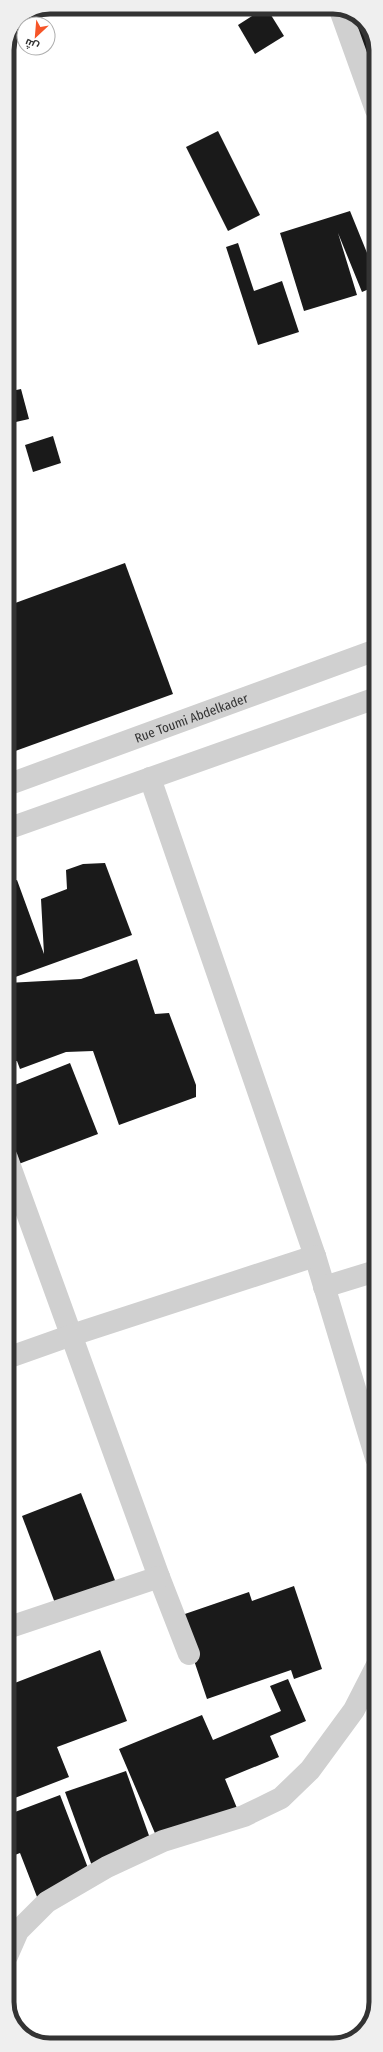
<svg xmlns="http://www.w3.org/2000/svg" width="383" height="2052" font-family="'Fira Sans Condensed',Cairo,sans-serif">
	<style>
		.building { fill: #1a1a1a }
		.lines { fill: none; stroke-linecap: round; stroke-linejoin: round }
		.street { stroke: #d0d0d0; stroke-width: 22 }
		.labels { text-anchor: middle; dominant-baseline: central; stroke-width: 4; stroke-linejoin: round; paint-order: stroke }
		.street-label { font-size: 13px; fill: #333; stroke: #fff }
		.rim { fill: none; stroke: #333; stroke-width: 5 }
	</style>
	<rect width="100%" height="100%" fill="#fff"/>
	<g class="building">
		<path d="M266,7l18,29 -29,18 -17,-29z"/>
		<path d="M342,9l21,10 13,25 -1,57z"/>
		<path d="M218,131l42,84 -32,16 -42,-84z"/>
		<path d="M350,211l26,64v11l-14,6 -24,-59 19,62 -53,16 -24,-78z"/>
		<path d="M238,243l16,48 28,-10 17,51 -41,13 -32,-98z"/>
		<path d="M21,389l8,30 -22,5v-32z"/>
		<path d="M53,436l8,27 -28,9 -8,-27z"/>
		<path d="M125,563l48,131 -166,60v-148z"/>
		<path d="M105,863l27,72 -125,45v-97l10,-3 27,74 -3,-55 26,-10 -1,-19 17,-6z"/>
		<path d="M137,959l18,55 14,-1 27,72v12l-77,28 -26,-74 -27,1 -46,17 -3,-8 -10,1v-79l74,-4z"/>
		<path d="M70,1063l28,71 -82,31 -9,-22v-55z"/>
		<path d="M81,1493l37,95 -60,23 -36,-95z"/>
		<path d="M7,1503l7,23 -7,1z"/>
		<path d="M294,1586l28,83 -28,10 -3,-9 -84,29 -28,-83 70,-24 3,9z"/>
		<path d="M100,1650l27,71 -70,26 12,30 -62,24v-115z"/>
		<path d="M288,1679l18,42 -36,15 9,21 -54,22 14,34 -79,32 -41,-96 83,-34 11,25 68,-29 -11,-25z"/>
		<path d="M126,1771l26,73 -60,22 -27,-74z"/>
		<path d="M60,1795l33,86 -54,21 -19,-49 -13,5v-43z"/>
	</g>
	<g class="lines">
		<g class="street">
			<path d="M339,7l37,103"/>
			<path d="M150,778l165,478 61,202"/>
			<path id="s1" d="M7,785l369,-135"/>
			<path d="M7,829l369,-131"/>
			<path d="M7,1158l152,419 30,77"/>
			<path d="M324,1287l52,-16"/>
			<path d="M7,1358l65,-23 243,-79"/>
			<path d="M7,1628l152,-51"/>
			<path d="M7,1956l11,-25 29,-29 60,-35 56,-26 81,-25 37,-18 29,-28 44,-60 22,-43"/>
		</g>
	</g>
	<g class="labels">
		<g class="street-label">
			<text stroke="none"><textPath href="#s1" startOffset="196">Rue Toumi Abdelkader</textPath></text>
		</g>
	</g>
	<path d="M0 0H383V2052H0ZM50 14H333A36 36 0 0 1 369 50V2002A36 36 0 0 1 333 2038H50A36 36 0 0 1 14 2002V50A36 36 0 0 1 50 14Z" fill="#efefef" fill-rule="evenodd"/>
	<path class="rim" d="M50 14H333A36 36 0 0 1 369 50V2002A36 36 0 0 1 333 2038H50A36 36 0 0 1 14 2002V50A36 36 0 0 1 50 14Z"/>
	<g transform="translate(36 36) rotate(206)"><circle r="19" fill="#ffffff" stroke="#adadad"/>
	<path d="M0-3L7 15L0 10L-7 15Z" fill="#f65528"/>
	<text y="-6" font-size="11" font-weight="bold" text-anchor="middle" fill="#333333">ش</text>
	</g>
</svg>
